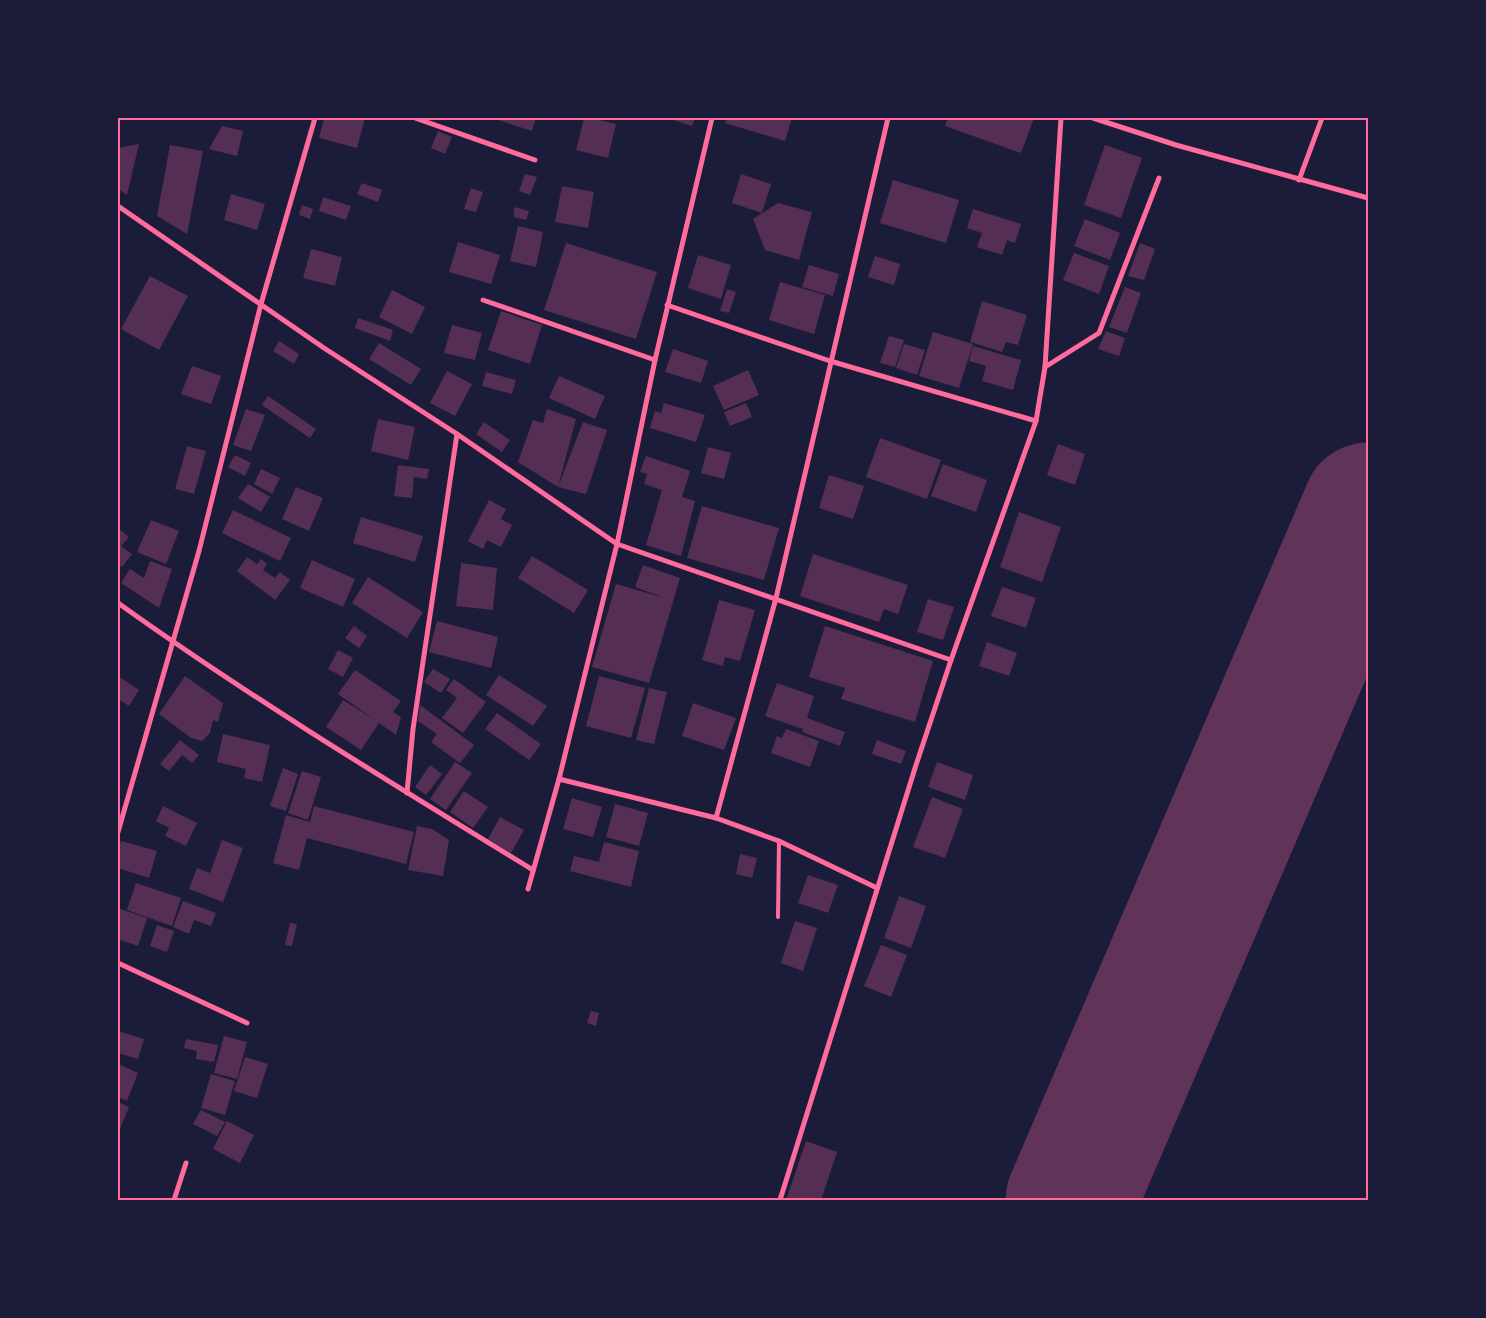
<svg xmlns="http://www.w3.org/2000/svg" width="1486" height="1318" font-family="'Sofia Sans Condensed',sans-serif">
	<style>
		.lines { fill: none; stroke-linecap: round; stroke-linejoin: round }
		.runway { stroke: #603358; stroke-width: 131 }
		.building { fill: #542f53 }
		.service { stroke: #ff6b9d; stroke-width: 4 }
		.minor { stroke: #ff6b9d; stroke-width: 5 }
		.neatline { fill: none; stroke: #ff6b9d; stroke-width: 2 }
	</style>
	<rect width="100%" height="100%" fill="#1b1b3a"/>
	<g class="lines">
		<path class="runway" d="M1071,1200l297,-692"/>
	</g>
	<g class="building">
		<path d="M324,118h41l-8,30 -38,-10z"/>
		<path d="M492,118h44l-4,13z"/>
		<path d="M584,118h7l25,6 -8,34 -32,-8z"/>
		<path d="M667,118h28l-3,8z"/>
		<path d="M727,118h65l-7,23 -60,-18z"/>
		<path d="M948,118h86l-13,35 -76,-27z"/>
		<path d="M222,126l21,5 -6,25 -28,-7z"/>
		<path d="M438,131l14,6 -7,17 -14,-6z"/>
		<path d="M139,144l-12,51 -9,-6v-41z"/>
		<path d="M170,145l33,6 -16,83 -30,-18z"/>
		<path d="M1105,145l37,13 -21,60 -37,-13z"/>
		<path d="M525,174l12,3 -7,18 -11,-4z"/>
		<path d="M741,174l30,10 -9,29 -30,-10z"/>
		<path d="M893,180l66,20 -13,43 -66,-20z"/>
		<path d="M362,183l20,7 -4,12 -21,-8z"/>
		<path d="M562,186l32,6 -6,36 -33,-6z"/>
		<path d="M471,188l12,4 -7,20 -12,-3z"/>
		<path d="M231,194l34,10 -8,26 -33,-10z"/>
		<path d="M323,197l28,9 -5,14 -27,-9z"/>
		<path d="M778,203l34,9 -13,48 -34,-10 -12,-31z"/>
		<path d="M302,205l11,4 -3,10 -11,-4z"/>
		<path d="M514,207l15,4 -3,9 -12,-3z"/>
		<path d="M973,209l48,15 -6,19 -8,-3 -5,15 -25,-8 5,-14 -15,-5z"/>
		<path d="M1085,219l35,14 -10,27 -36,-14z"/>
		<path d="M518,226l25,6 -7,35 -26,-6z"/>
		<path d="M458,242l42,13 -9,29 -42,-12z"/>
		<path d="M566,243l91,29 -21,67 -92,-29z"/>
		<path d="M1140,243l15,6 -11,31 -16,-4z"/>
		<path d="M311,249l31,8 -7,29 -32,-8z"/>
		<path d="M1074,253l35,13 -10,28 -36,-14z"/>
		<path d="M698,255l33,10 -10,34 -33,-11z"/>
		<path d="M875,256l25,8 -6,21 -26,-8z"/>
		<path d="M809,265l30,9 -6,22 -31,-9z"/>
		<path d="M150,276l38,20 -29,54 -38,-21z"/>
		<path d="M780,282l45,13 -11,39 -45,-14z"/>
		<path d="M1125,287l16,6 -14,40 -18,-6z"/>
		<path d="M727,289l9,3 -7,21 -9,-2z"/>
		<path d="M392,290l33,17 -13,27 -33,-17z"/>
		<path d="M982,301l45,14 -9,30 -12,-3 -4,10 -32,-10z"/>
		<path d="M501,311l41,14 -12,39 -42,-14z"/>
		<path d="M358,318l35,12 -3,11 -35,-13z"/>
		<path d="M452,325l30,8 -7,27 -31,-7z"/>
		<path d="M1106,331l19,7 -6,18 -21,-7z"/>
		<path d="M933,332l40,12 -14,44 -40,-12z"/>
		<path d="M889,336l15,4 -9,27 -15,-4z"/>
		<path d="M279,341l20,13 -5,10 -21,-13z"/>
		<path d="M379,343l42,26 -10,16 -42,-26z"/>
		<path d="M904,344l21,6 -8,25 -21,-7z"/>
		<path d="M973,346l48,14 -8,30 -31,-9 4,-15 -17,-5z"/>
		<path d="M673,349l35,12 -7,22 -36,-11z"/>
		<path d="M192,366l29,10 -10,28 -30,-10z"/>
		<path d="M748,370l11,25 -35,15 -11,-24z"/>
		<path d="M447,371l25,13 -17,32 -25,-13z"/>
		<path d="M486,372l30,8 -4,14 -30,-8z"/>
		<path d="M559,376l46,20 -10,23 -46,-21z"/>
		<path d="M268,396l48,33 -6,9 -48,-33z"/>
		<path d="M664,403l41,12 -9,27 -46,-14 5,-17 6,2z"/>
		<path d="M746,403l6,14 -22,9 -6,-14z"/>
		<path d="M246,409l19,6 -14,36 -18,-6z"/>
		<path d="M547,409l29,10 -18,68 -40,-25 15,-42 10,3z"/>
		<path d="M378,419l37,8 -7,33 -37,-9z"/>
		<path d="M484,422l26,18 -8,12 -26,-18z"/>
		<path d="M583,422l24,8 -21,64 -28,-7z"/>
		<path d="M880,438l61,22 -14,39 -61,-22z"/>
		<path d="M1058,444l27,10 -10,31 -28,-10z"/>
		<path d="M187,446l19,5 -12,43 -19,-5z"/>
		<path d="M708,447l23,6 -7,26 -23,-6z"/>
		<path d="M235,455l16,8 -6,13 -17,-9z"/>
		<path d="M646,456l44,15 -8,26 13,4 -14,55 -35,-11 16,-55 -18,-6 3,-10 -7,-2z"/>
		<path d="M943,464l44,16 -11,32 -45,-16z"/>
		<path d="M398,465l31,4 -2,10 -13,-2 -2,21 -18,-2z"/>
		<path d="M261,469l19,9 -8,16 -18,-10z"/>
		<path d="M829,475l35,11 -11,33 -34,-11z"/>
		<path d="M248,484l22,13 -9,15 -23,-14z"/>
		<path d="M296,487l27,11 -14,33 -27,-12z"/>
		<path d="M489,500l17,9 -5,10 11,6 -11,22 -14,-7 -4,9 -15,-8z"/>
		<path d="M702,506l77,22 -15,52 -77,-22z"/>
		<path d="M233,510l58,28 -11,23 -58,-28z"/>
		<path d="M1019,512l42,15 -19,55 -42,-15z"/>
		<path d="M361,517l62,19 -8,26 -62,-19z"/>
		<path d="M151,520l28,11 -13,33 -29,-12z"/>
		<path d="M118,528l11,9 -8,9 11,8 -10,13 -4,-3z"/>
		<path d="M813,554l95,31 -10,29 -14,-5 -5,13 -79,-26z"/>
		<path d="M532,556l56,34 -14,23 -56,-35z"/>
		<path d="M247,557l10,7 4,-5 6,5 -4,6 12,8 5,-6 10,8 -15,20 -38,-29z"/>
		<path d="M312,560l43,19 -12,28 -43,-19z"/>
		<path d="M150,561l22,8 -13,39 -38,-25 9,-14 14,9z"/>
		<path d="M461,563l36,5 -4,42 -37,-4z"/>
		<path d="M643,565l37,13 -31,105 -57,-16 24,-83 49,14 -30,-11z"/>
		<path d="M368,577l55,35 -16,26 -55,-35z"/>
		<path d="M1002,587l34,11 -10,30 -35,-12z"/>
		<path d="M928,599l26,8 -11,33 -26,-8z"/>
		<path d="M719,600l36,10 -15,51 -15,-4 -2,9 -21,-6z"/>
		<path d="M437,621l61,16 -7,31 -62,-16z"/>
		<path d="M354,626l13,10 -8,12 -14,-10z"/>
		<path d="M825,626l108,35 -18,61 -74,-23 4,-11 -36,-11z"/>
		<path d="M987,642l30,11 -8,23 -30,-10z"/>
		<path d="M338,650l15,8 -10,19 -15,-8z"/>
		<path d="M433,669l17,10 -9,14 -17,-11z"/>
		<path d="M355,670l46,31 -8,11 8,5 -5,18 -17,-12 -18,27 -35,-23 17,-27 32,20 -37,-26z"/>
		<path d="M499,675l48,31 -14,20 -47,-31z"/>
		<path d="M118,676l21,14 -10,16 -11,-7z"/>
		<path d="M185,676l38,27 -5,19 -5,-2 -3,13 -8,8 -11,-3 -32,-24z"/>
		<path d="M599,676l46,12 -14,50 -45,-12z"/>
		<path d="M454,679l32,23 -23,31 -21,-15 15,-20 -11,-8z"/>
		<path d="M777,683l37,13 -7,22 38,14 -5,14 -38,-14 1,-3 -38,-13z"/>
		<path d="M649,688l18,4 -13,52 -18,-4z"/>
		<path d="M693,703l43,15 -12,32 -42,-14z"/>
		<path d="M420,705l54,40 -14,18 -29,-21 6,-8 -19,-13z"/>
		<path d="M497,713l44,31 -12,16 -44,-31z"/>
		<path d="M786,729l33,12 -9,26 -39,-14 6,-17 5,2z"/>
		<path d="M223,734l47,11 -8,37 -18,-4 2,-9 -29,-7z"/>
		<path d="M180,740l19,15 -7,8 -10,-8 -13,16 -9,-7z"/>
		<path d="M877,740l29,11 -5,13 -29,-10z"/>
		<path d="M455,762l17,11 -26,37 -16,-11z"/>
		<path d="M937,762l36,13 -8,25 -37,-13z"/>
		<path d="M430,765l12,9 -16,21 -11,-8z"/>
		<path d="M283,768l15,6 -12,37 -16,-5z"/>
		<path d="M302,771l19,6 -13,43 -20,-7z"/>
		<path d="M464,791l24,16 -15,21 -23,-16z"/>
		<path d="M932,797l31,12 -18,49 -32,-11z"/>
		<path d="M572,798l30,9 -9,30 -30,-8z"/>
		<path d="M615,804l33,9 -9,33 -33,-9z"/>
		<path d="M163,806l34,17 -11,23 -21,-10 4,-8 -13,-7z"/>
		<path d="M314,806l100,26 -8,32 -99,-26 -8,32 -26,-7 13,-48 24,7z"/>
		<path d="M500,817l24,13 -13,23 -23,-14z"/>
		<path d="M417,826l15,3 17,11 -6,36 -35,-6z"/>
		<path d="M222,840l21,8 -20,54 -34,-13 8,-21 13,5z"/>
		<path d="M121,841l36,10 -8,27 -31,-10v-15z"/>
		<path d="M604,842l35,9 -8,36 -61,-16 4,-15 25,6z"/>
		<path d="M740,854l17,4 -5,20 -16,-4z"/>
		<path d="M808,875l30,10 -10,28 -30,-10z"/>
		<path d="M136,883l45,15 -9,28 -45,-16z"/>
		<path d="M899,896l27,10 -15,42 -27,-10z"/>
		<path d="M183,901l33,12 -5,13 -17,-6 -5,14 -16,-7z"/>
		<path d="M118,908l29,10 -9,28 -20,-7z"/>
		<path d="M795,921l22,7 -14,43 -22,-8z"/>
		<path d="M290,923l7,1 -5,22 -7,-1z"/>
		<path d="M157,925l17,6 -7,21 -17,-6z"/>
		<path d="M881,945l26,10 -16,42 -27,-11z"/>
		<path d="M591,1011l8,2 -3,13 -9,-3z"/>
		<path d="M118,1031l26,8 -6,20 -20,-6z"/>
		<path d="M224,1036l23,6 -10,37 -23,-6z"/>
		<path d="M186,1039l32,6 -4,17 -18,-3 1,-8 -13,-3z"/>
		<path d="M245,1057l23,7 -11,34 -23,-7z"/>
		<path d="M118,1064l20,9 -11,28 -9,-4z"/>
		<path d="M211,1074l24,7 -10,34 -24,-7z"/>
		<path d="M118,1102l11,5 -11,27z"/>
		<path d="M201,1110l24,12 -8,14 -24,-12z"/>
		<path d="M227,1121l27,14 -14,28 -27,-14z"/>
		<path d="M806,1141l31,11 -16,48h-35z"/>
	</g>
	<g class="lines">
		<path class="service" d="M778,917l1,-76"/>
		<g class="minor">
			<path d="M415,118l120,42"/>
			<path d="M1093,118l83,27 192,53"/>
			<path d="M1299,180l23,-62"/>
			<path d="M118,206l206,142 133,86 160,110 334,116"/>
			<path d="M483,300l172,60"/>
			<path d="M667,305l163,56 206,60"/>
			<path d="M1045,367l54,-34 60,-155"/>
			<path d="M118,603c133,95 275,181 415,267"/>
			<path d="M559,779l157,39 63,23 98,47"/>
			<path d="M407,793l6,-64 44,-295"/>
			<path d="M716,818l60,-220 112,-480"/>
			<path d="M118,832l81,-281 62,-247 54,-186"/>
			<path d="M528,889l31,-110 58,-235 38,-184 57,-242"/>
			<path d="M118,963l129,60"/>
			<path d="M174,1200l12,-37"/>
			<path d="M780,1200l136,-435 35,-105 85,-239 9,-54 16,-249"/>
		</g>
	</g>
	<rect width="1486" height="1318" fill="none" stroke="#1b1b3a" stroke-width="238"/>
	<rect x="119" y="119" width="1248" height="1080" class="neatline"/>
</svg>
